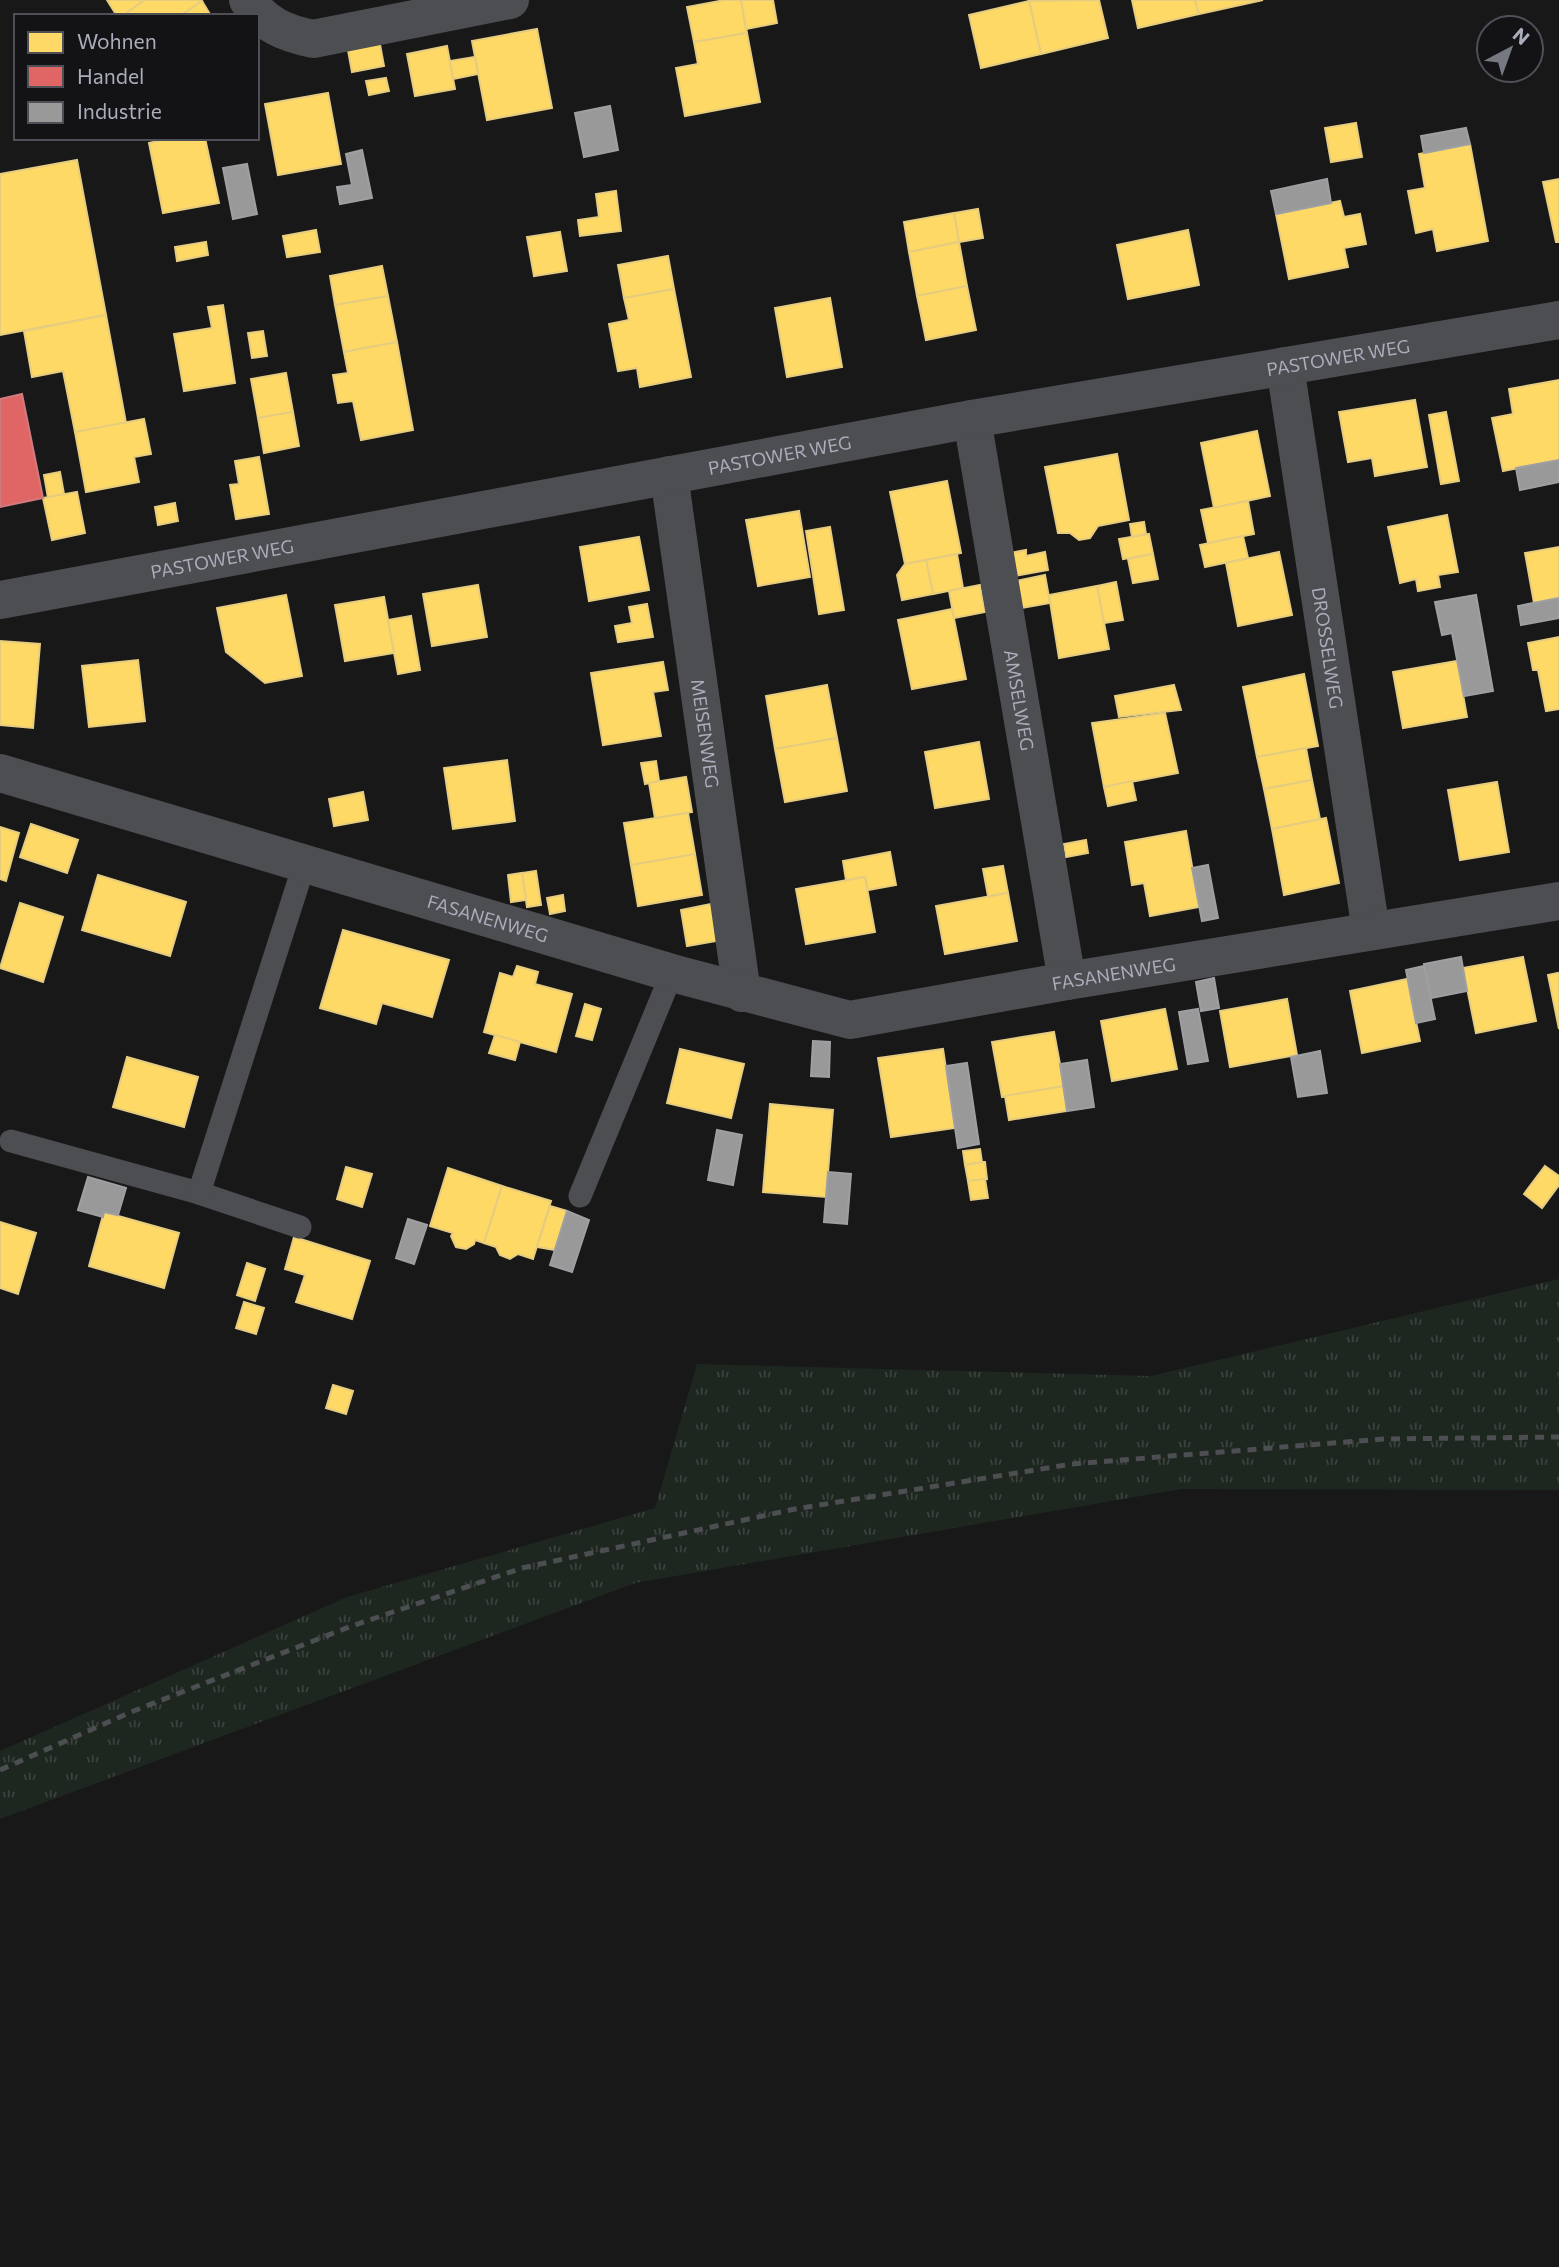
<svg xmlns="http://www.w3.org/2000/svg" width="1559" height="2267" font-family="Commissioner,sans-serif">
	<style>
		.grass { fill: url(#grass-tufts) }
		.homes { fill: #ffd966; stroke: #e6cc7f; stroke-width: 2 }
		.shops { fill: #e06666; stroke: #d07b7f; stroke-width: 2 }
		.industry { fill: #999; stroke: #9e9fa3; stroke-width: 2 }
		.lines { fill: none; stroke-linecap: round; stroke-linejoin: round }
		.lane { stroke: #4c4e52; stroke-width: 23 }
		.street { stroke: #4c4e52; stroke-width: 38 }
		.rail { stroke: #4c4e51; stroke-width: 5; stroke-dasharray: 9 7; stroke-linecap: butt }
		.labels { text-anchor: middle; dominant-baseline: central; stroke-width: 7; stroke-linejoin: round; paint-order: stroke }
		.street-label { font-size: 18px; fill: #aaadba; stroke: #131215 }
	</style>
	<defs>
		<pattern id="grass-tufts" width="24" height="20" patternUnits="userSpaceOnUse" patternTransform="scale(1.75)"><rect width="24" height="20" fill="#1e2620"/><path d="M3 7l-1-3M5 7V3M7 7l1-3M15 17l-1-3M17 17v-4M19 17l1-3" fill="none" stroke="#3c433e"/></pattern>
	</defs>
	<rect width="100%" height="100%" fill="#181819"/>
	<path class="grass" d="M1559,1279v211l-378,-1 -546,94 -635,236v-68l347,-154 308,-89 42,-144 454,12z"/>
	<g class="homes">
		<path d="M107,0h38l-23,16h-5z"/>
		<path d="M145,0h56l1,1 -22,15h-58z"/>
		<path d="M725,0h16l6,33 -53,9 -7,-35z"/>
		<path d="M741,0h32l4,23 -31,6z"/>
		<path d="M1099,0l9,38 -67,16 -12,-53z"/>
		<path d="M1132,0h63l4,14 -61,14z"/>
		<path d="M1195,0h68l-64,14z"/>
		<path d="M202,1l9,15h-31z"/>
		<path d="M1029,1l12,53 -60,14 -12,-53z"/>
		<path d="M537,29l15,79 -65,12 -15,-79z"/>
		<path d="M747,33l13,69 -75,14 -9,-48 22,-4 -4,-22z"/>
		<path d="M379,39l5,27 -32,6 -5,-27z"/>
		<path d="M447,46l8,43 -40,7 -8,-42z"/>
		<path d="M475,57l3,17 -25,5 -3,-18z"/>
		<path d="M386,78l3,13 -20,4 -3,-14z"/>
		<path d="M328,93l13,71 -63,11 -13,-71z"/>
		<path d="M1356,123l6,34 -31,5 -6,-34z"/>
		<path d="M171,138h34l14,65 -56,10 -14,-70z"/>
		<path d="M1470,144l18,97 -51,10 -4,-22 -17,4 -8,-42 17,-3 -6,-34z"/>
		<path d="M77,160l29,155 -106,20v-161z"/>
		<path d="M1559,179v63h-3l-13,-60z"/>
		<path d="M616,191l5,40 -41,5 -2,-16 21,-3 -3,-23z"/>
		<path d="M1340,201l4,16 16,-3 6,30 -22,4 4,19 -59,12 -13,-65z"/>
		<path d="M978,209l5,29 -24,4 -5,-29z"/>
		<path d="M954,213l5,29 -50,10 -5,-30z"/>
		<path d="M316,230l4,22 -33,5 -4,-21z"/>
		<path d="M1188,230l11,55 -71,14 -11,-54z"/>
		<path d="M560,232l7,39 -33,5 -7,-39z"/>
		<path d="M206,242l2,13 -31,6 -2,-14z"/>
		<path d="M959,242l8,44 -50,10 -8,-44z"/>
		<path d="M668,256l6,33 -50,9 -6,-33z"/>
		<path d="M382,266l6,30 -53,9 -5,-29z"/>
		<path d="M967,286l9,44 -50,10 -9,-44z"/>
		<path d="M674,289l17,88 -51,10 -3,-19 -19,3 -9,-47 20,-4 -5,-22z"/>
		<path d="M388,296l9,46 -53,10 -9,-47z"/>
		<path d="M830,298l12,69 -55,10 -12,-69z"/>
		<path d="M223,305l12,78 -51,8 -10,-57 38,-6 -4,-21z"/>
		<path d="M106,315l20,108 -51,9 -12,-61 -31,6 -8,-46z"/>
		<path d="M263,331l4,25 -15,2 -4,-25z"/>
		<path d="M397,342l16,88 -52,10 -8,-39 -15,2 -5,-28 15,-2 -4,-21z"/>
		<path d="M286,373l7,39 -35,6 -7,-39z"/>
		<path d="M1559,380v80l-56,11 -11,-53 21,-4 -4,-25z"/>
		<path d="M1415,400l12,67 -52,9 -3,-18 -24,4 -9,-50z"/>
		<path d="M293,412l6,34 -35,7 -6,-35z"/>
		<path d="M1446,412l13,69 -18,3 -12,-69z"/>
		<path d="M144,419l7,35 -17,3 5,25 -53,10 -11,-60z"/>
		<path d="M1257,431l13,65 -56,12 -13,-65z"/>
		<path d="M1117,454l12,66 -31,6 -8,12 -11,2 -9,-7h-12l-13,-66z"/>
		<path d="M259,457l10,57 -33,5 -6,-34 9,-1 -4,-23z"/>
		<path d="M60,472l4,22 -16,4 -4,-23z"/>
		<path d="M947,481l14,72 -56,11 -15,-72z"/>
		<path d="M77,492l8,41 -33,7 -9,-42z"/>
		<path d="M1248,501l6,33 -46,9 -7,-33z"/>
		<path d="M175,503l3,18 -20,4 -3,-18z"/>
		<path d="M799,511l11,66 -52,9 -12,-66z"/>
		<path d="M1447,515l11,57 -20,3 2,12 -22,4 -2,-12 -16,4 -12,-56z"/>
		<path d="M1144,522l2,12 -14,3 -2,-13z"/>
		<path d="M830,527l14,83 -25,4 -13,-83z"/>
		<path d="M1149,534l4,20 -30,5 -4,-20z"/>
		<path d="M1243,536l5,22 -43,9 -5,-22z"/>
		<path d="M639,537l10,53 -60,11 -9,-54z"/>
		<path d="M1559,547v51l-25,5 -9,-50z"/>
		<path d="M1026,550v6l19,-4 3,18 -33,6 -5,-23z"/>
		<path d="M1279,552l13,63 -54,11 -12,-63z"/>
		<path d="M957,554l6,34 -30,6 -7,-34z"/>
		<path d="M1153,554l5,25 -25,4 -5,-24z"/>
		<path d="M926,560l7,34 -31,6 -5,-25 8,-11z"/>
		<path d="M1045,575l5,28 -29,5 -5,-27z"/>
		<path d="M1116,582l7,38 -19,3 -7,-37z"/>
		<path d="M478,585l9,52 -55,9 -9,-52z"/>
		<path d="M980,585l5,27 -31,6 -5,-27z"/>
		<path d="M1097,586l12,63 -50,9 -10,-63z"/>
		<path d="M286,595l16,81 -37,7 -39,-31 -9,-44z"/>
		<path d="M384,597l10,56 -49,8 -10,-56z"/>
		<path d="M647,604l6,33 -35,5 -3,-16 17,-3 -3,-16z"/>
		<path d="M952,609l14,70 -54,10 -14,-69z"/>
		<path d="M411,616l9,54 -22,4 -10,-54z"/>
		<path d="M1559,637v72l-13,2 -8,-41h-5l-5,-27z"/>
		<path d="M0,641l40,3 -7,84 -33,-3z"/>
		<path d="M138,660l7,61 -56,6 -7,-61z"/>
		<path d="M1457,661l10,56 -64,11 -10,-56z"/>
		<path d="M663,662l5,28 -15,2 8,44 -58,9 -12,-72z"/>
		<path d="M1304,674l14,72 -61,11 -14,-70z"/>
		<path d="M827,685l10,53 -62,11 -9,-53z"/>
		<path d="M1174,685l7,25 -62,7 -4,-21z"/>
		<path d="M1165,713l13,60 -74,14 -12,-64z"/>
		<path d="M837,738l10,53 -62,11 -10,-53z"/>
		<path d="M979,742l10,57 -54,9 -10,-56z"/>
		<path d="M1306,748l6,32 -48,9 -7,-32z"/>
		<path d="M507,760l8,61 -62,8 -9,-61z"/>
		<path d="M656,761l3,20 -14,3 -4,-21z"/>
		<path d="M686,777l6,35 -37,6 -6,-35z"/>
		<path d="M1312,780l8,39 -48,10 -8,-40z"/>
		<path d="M1132,781l4,19 -28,6 -4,-19z"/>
		<path d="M1497,782l12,70 -49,8 -12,-70z"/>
		<path d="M363,792l5,28 -34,6 -5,-27z"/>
		<path d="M688,813l7,41 -64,11 -7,-42z"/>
		<path d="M1326,818l13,65 -55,12 -12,-66z"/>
		<path d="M31,824l47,16 -11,33 -47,-16z"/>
		<path d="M0,827l19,6 -13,48 -6,-2z"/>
		<path d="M1186,831l13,76 -49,9 -6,-33 -12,2 -7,-43z"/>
		<path d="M1086,840l2,13 -22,4 -2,-13z"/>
		<path d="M890,852l6,33 -28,5 -3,-13 -19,3 -3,-19z"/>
		<path d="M695,854l7,41 -64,11 -7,-41z"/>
		<path d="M1003,866l5,27 -20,3 -5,-27z"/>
		<path d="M536,871l5,34 -14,2 -5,-34z"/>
		<path d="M522,873l4,27 -15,2 -3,-27z"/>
		<path d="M98,875l88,27 -16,54 -88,-26z"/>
		<path d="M865,877l10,55 -69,12 -10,-55z"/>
		<path d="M1008,893l9,48 -72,13 -9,-48z"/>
		<path d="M563,895l2,16 -15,3 -3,-16z"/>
		<path d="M20,903l43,14 -20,65 -43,-14z"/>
		<path d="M716,903l6,37 -35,6 -6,-36z"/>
		<path d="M343,930l106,30 -17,57 -50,-14 -6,21 -56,-16z"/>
		<path d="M1523,957l13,64 -60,12 -13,-65z"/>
		<path d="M517,966l21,6 -3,12 37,10 -16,58 -72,-20 16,-59 13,4z"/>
		<path d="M1558,973l1,2v54l-11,-54z"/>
		<path d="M1407,979l13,62 -58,12 -12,-62z"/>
		<path d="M1287,999l10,56 -67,12 -10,-56z"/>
		<path d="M585,1004l16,5 -9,31 -16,-4z"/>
		<path d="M1165,1009l12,60 -65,12 -11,-60z"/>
		<path d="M1054,1032l10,54 -62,11 -10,-55z"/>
		<path d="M495,1035l25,7 -5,18 -26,-7z"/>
		<path d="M680,1049l64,15 -13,54 -64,-15z"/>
		<path d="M943,1049l12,79 -64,9 -13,-79z"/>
		<path d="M127,1057l71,20 -14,50 -71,-20z"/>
		<path d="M1064,1086l3,25 -58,9 -4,-24z"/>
		<path d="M770,1104l63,6 -7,87 -63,-5z"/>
		<path d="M980,1149l2,13 -17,3 -2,-14z"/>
		<path d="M982,1162h3l2,17 -19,2 -3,-16z"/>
		<path d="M1545,1166l14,10v9l-17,23 -18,-14z"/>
		<path d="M346,1167l26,7 -10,33 -25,-8z"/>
		<path d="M448,1168l54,18 -18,57 -9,-3 -1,4 -8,5 -10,-2 -5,-11 2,-3 -23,-7z"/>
		<path d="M985,1179l3,19 -17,2 -3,-19z"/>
		<path d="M502,1186l49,15 -18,58 -15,-5 -8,5 -10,-4 -4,-8 -12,-4z"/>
		<path d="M550,1206l17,5 -12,39 -18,-3z"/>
		<path d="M104,1212l75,21 -15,55 -75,-22z"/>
		<path d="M0,1222l36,11 -18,61 -18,-6z"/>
		<path d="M294,1237l76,24 -18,58 -56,-17 9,-27 -20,-6z"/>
		<path d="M247,1263l18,6 -10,32 -18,-6z"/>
		<path d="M244,1302l20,6 -8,26 -20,-6z"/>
		<path d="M333,1385l20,6 -7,23 -20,-6z"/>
	</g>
	<path class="shops" d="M22,394l21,104 -43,9v-108z"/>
	<g class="industry">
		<path d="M610,106l8,44 -34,7 -9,-44z"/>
		<path d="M1466,128l4,16 -46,9 -3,-17z"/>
		<path d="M362,150l10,48 -32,6 -3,-17 15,-2 -6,-31z"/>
		<path d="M247,164l10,50 -24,5 -10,-51z"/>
		<path d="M1327,179l4,24 -55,11 -5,-23z"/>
		<path d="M1559,460v22l-39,8 -4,-22z"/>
		<path d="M1476,595l17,96 -29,5 -12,-63 -10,2 -7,-33z"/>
		<path d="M1559,598v20l-38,7 -3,-19z"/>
		<path d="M1208,865l10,53 -16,3 -10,-53z"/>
		<path d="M1461,957l6,34 -36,7 -7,-34z"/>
		<path d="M1424,966l11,53 -19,4 -10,-53z"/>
		<path d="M1214,978l5,30 -18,3 -5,-29z"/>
		<path d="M1198,1009l10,52 -20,3 -9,-52z"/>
		<path d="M813,1041l17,1 -1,35 -18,-1z"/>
		<path d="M1320,1051l7,42 -29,4 -7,-40z"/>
		<path d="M1087,1060l7,47 -27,4 -7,-47z"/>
		<path d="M967,1063l12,81 -21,4 -12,-82z"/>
		<path d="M717,1130l25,5 -9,50 -25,-5z"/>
		<path d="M828,1172l23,2 -4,50 -23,-2z"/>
		<path d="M88,1177l38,11 -8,27 -14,-3 -1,5 -25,-7z"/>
		<path d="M567,1211l22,9 -17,52 -22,-7z"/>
		<path d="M408,1219l19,6 -13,39 -18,-6z"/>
	</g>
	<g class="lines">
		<g class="lane">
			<path d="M11,1141l188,52 101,34"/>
			<path d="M199,1193l105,-328"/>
			<path d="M580,1196l92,-223"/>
		</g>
		<g class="street">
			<path d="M248,0c16,25 37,33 65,39l197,-39"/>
			<path id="s1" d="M1285,366l86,565"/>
			<path id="s2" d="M972,419l95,562"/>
			<path id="s3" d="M669,475l73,518"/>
			<path id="s4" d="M0,600l972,-181 587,-99"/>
			<path id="s5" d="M0,773l672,200 178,47 217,-39 492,-80"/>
		</g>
		<path class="rail" d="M0,1770l131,-58 218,-85 173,-59 273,-59 277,-45 311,-25 176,-2"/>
	</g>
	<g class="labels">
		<g class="street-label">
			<text stroke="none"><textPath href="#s4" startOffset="1360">PASTOWER WEG</textPath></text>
			<text stroke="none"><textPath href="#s4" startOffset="793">PASTOWER WEG</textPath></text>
			<text stroke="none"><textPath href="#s4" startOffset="226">PASTOWER WEG</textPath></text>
			<text stroke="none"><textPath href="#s1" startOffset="285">DROSSELWEG</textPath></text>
			<text stroke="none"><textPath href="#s2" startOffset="285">AMSELWEG</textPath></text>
			<text stroke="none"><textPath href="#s3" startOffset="261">MEISENWEG</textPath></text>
			<text stroke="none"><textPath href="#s5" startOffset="509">FASANENWEG</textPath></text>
			<text stroke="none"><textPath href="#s5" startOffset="1153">FASANENWEG</textPath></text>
		</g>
	</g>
	<rect x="14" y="14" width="245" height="126" fill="#131215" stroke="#4f5057" stroke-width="2"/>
	<rect x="28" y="32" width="35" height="21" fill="#ffd966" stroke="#4f5057" stroke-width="2"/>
	<text x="77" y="49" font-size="21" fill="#aaadba">Wohnen</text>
	<rect x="28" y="66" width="35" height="21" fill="#e06666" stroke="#4f5057" stroke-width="2"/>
	<text x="77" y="84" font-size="21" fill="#aaadba">Handel</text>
	<rect x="28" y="102" width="35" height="21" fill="#999999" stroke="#4f5057" stroke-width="2"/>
	<text x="77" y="119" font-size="21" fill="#aaadba">Industrie</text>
	<g transform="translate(1510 49) rotate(41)"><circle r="33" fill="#131215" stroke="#4f5057" stroke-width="2"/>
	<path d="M0-5L12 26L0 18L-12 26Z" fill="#777982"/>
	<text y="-10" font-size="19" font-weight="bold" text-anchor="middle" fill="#aaadba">N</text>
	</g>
</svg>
